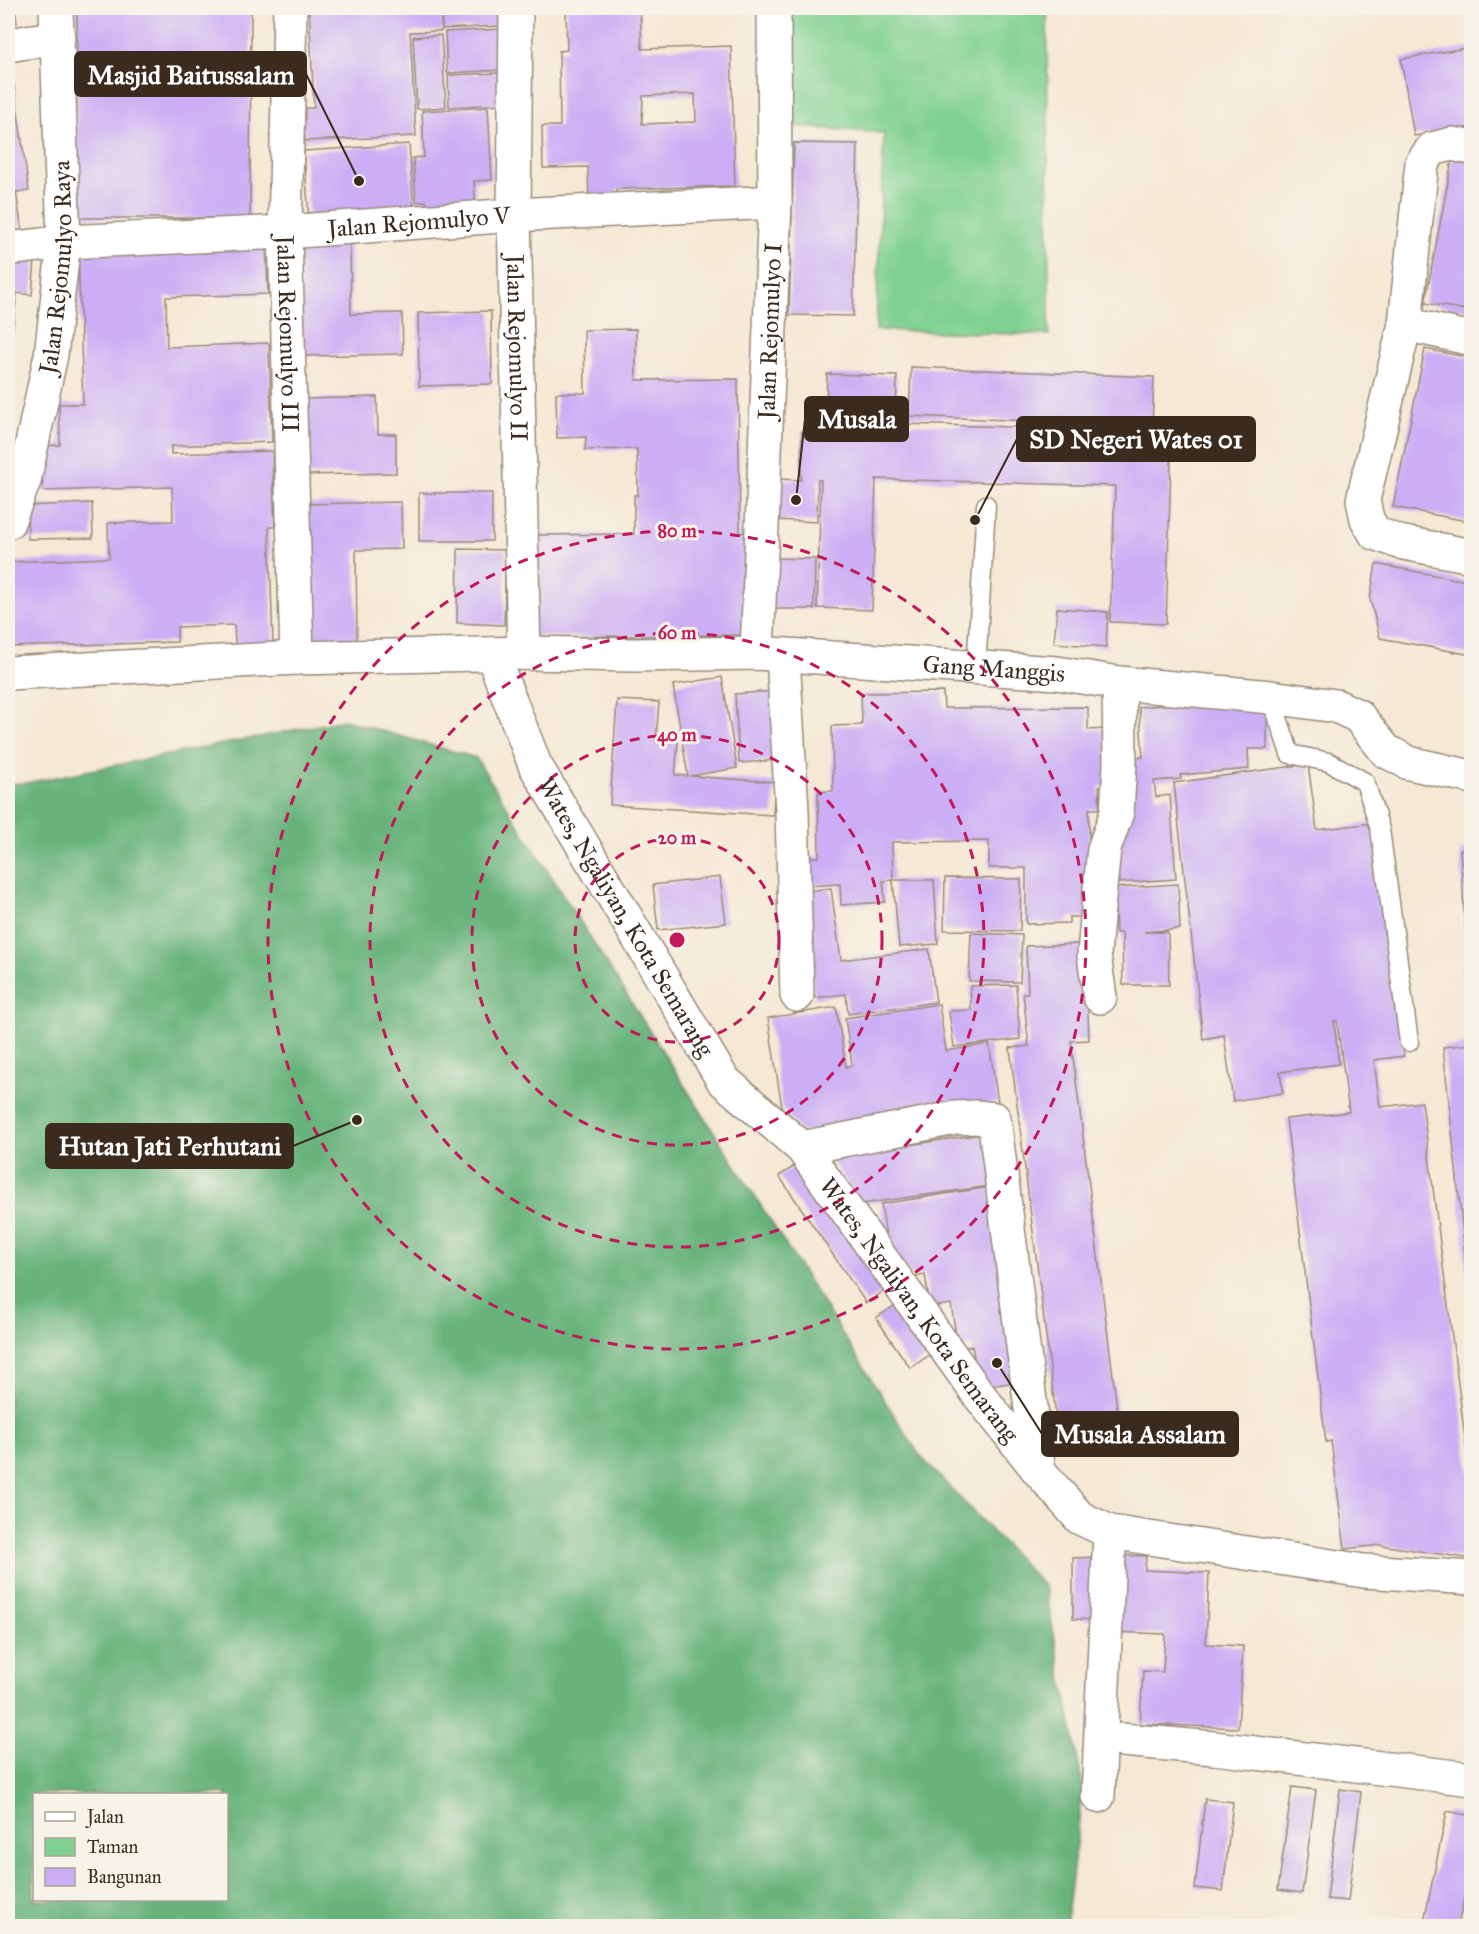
<svg xmlns="http://www.w3.org/2000/svg" width="1479" height="1934" font-family="'IM FELL Great Primer',serif">
	<style>
		.green { fill: #80d191; stroke: #5e7e58; stroke-width: 1.5 }
		.forest { fill: #68b37b; stroke: #526e4c; stroke-width: 1.5; fill-rule: evenodd }
		.building { fill: #cbaef5; fill-rule: evenodd }
		.lines { fill: none; stroke-linecap: round; stroke-linejoin: round }
		.lane-casing { stroke: #988979; stroke-width: 21 }
		.street-casing { stroke: #988979; stroke-width: 36 }
		.lane { stroke: #fff; stroke-width: 18 }
		.street { stroke: #fff; stroke-width: 33 }
		.ring { fill: none; stroke: #c2185b; stroke-width: 3; stroke-dasharray: 10 8 }
		.labels { text-anchor: middle; dominant-baseline: central; stroke-width: 6; stroke-linejoin: round; paint-order: stroke }
		.street-label { font-size: 24px; fill: #3b2a1e; stroke: #f7f3e8 }
		.centre { fill: #c2185b; stroke: #f7f3e8; stroke-width: 3 }
		.ring-label { font-size: 18px; text-anchor: middle; font-weight: bold; fill: #c2185b; stroke: #f7f3e8; stroke-width: 6; stroke-linejoin: round; paint-order: stroke }
		.leader { fill: none; stroke: #3b2a1e; stroke-width: 2 }
		.callout-dot { fill: #3b2a1e; stroke: #f7f3e8; stroke-width: 2 }
		.callout { fill: #3b2a1e; stroke: #3b2a1e; stroke-width: 2 }
		.callout-label { font-size: 26px; text-anchor: middle; font-weight: bold; fill: #fff }
	</style>
	<rect width="100%" height="100%" fill="#f7f3e8"/>
	<filter id="ink" filterUnits="userSpaceOnUse"><feTurbulence type="fractalNoise" baseFrequency=".0167" numOctaves="2"/><feDisplacementMap in="SourceGraphic" scale="12" xChannelSelector="R" yChannelSelector="G"/><feConvolveMatrix kernelMatrix="1 2 1 2 8 2 1 2 1" color-interpolation-filters="sRGB"/></filter>
	<filter id="wash" filterUnits="userSpaceOnUse"><feTurbulence type="fractalNoise" baseFrequency=".008" numOctaves="4" result="noise"/><feDisplacementMap in="SourceGraphic" scale="24" xChannelSelector="R" yChannelSelector="G"/><feGaussianBlur stdDeviation="1.35" result="paint"/><feColorMatrix in="noise" values="0 0 0 0 0 0 0 0 0 0 0 0 0 0 0 0 0 1.4 0 .05"/><feComposite in="paint" operator="in"/></filter>
	<g filter="url(#wash)">
		<rect width="100%" height="100%" fill="#f5e8d4"/>
		<path class="green" d="M777,8h270l2,327 -173,-5 8,-197 -106,-8z"/>
		<path class="forest" d="M344,720l132,38 444,698 125,131 38,200 -17,139h-1058v-1142l18,-1zM34,1794h192v106h-192z"/>
		<g id="blocks">
			<g class="building">
				<path d="M8,8h7l2,15 -9,2z"/>
				<path d="M77,8h174l-1,210h-174z"/>
				<path d="M309,8h131l2,23 -32,1 6,104 -111,5 -2,-33h11z"/>
				<path d="M441,8h58l1,18 -58,3z"/>
				<path d="M566,8h74l2,41 89,-3 4,140 -119,3 1,12 -28,1 -1,-35 -45,1 -1,-42h18l-1,-75 8,-1zM695,94l1,28 -54,2 1,-28z"/>
				<path d="M502,29l2,41 -57,3 -2,-41z"/>
				<path d="M441,35l5,72 -29,2 -4,-72z"/>
				<path d="M1472,47v80l-58,9 -13,-77z"/>
				<path d="M10,57l19,134 -13,1 7,44 -15,2v-180z"/>
				<path d="M502,73l2,31 -55,3 -1,-32z"/>
				<path d="M488,107l4,73 -18,1 2,28 -49,3 -1,-11 -10,1 -3,-44 11,-1 -2,-46z"/>
				<path d="M794,143l64,1 -5,172 -64,-1z"/>
				<path d="M409,144l5,68 -105,7 -5,-68z"/>
				<path d="M1453,155l19,4v152l-47,-8z"/>
				<path d="M350,239l1,75 51,-1 1,41 -101,2 -2,-116z"/>
				<path d="M266,241l2,53 -102,3 1,50 102,-4 3,99 -101,4v8l101,-3 3,76h-6l4,116 -38,1 -1,-19 -57,2v15l-169,5v-85l101,-4 -1,-35 65,-2 -1,-34 -129,4 -2,-45 19,-1 -1,-41h24l-5,-156z"/>
				<path d="M36,249l-4,46 -15,-2 -7,59h-2v-100z"/>
				<path d="M491,311l1,73 -73,2 -1,-73z"/>
				<path d="M636,329v51l102,-1 2,154 5,-1 1,103 -214,2v-102l102,-1v-39h4l-1,-46 -52,1 1,-13 -29,1 -1,-45h29l-1,-63z"/>
				<path d="M1425,349l47,9v164l-79,-15z"/>
				<path d="M911,367l243,10 -2,49 -243,-10z"/>
				<path d="M827,374l70,2 -1,41 -70,-1z"/>
				<path d="M377,397l1,37h18v39l-92,2 -1,-76z"/>
				<path d="M822,422l350,9 -6,193 -56,-2 5,-136 -239,-7 -4,131 -55,-2 4,-128h-3l-1,42 -42,-2 1,-41 25,1 1,-49 20,1z"/>
				<rect x="419" y="493" width="73" height="48"/>
				<path d="M401,502l1,47 -46,1 1,92h-50l-2,-138z"/>
				<path d="M92,503l1,35 -65,1 -1,-33z"/>
				<path d="M458,549l48,1 -2,75 -47,-2z"/>
				<path d="M772,558l43,1 -1,50h-43z"/>
				<path d="M1376,564l96,18v73l-92,-17 -10,-39z"/>
				<path d="M1057,608l51,4 -2,35 -52,-4z"/>
				<path d="M722,677l15,91 -47,8 85,6 -2,33 -163,-10 7,-105 42,2 -3,40h22l-3,33 13,1 -15,-91z"/>
				<path d="M776,691l4,69 -41,3 -4,-69z"/>
				<path d="M943,692l1,16 144,-1v23l19,-1 1,58 -9,-1 1,23h-11v108h-20v6l-43,1v-56h-37v-27l-97,1 1,38 -10,1 2,21 -44,3 -1,-21 -34,2 -1,-29h14l-1,-65 15,-1 -1,-65 30,-1 -1,-32z"/>
				<path d="M1175,704l92,4v41h-19l1,20 -69,6 1,4 -27,2 2,16 14,-2 6,84 -57,4 -4,-49 11,-75 17,-2 -4,-50z"/>
				<path d="M1308,764l9,66 55,-7 32,233 -30,4 6,47 42,-5 50,391v66l-92,-14 -35,4 -14,-108 -5,1 -40,-323 63,-7 -12,-91h-3l5,43 -59,8 3,21 -50,8 -9,-66 -21,4 -29,-256z"/>
				<path d="M1460,850h12v147h-2z"/>
				<path d="M720,877l6,46 -68,7 -5,-45z"/>
				<path d="M945,878l76,1 -1,52 -76,-1z"/>
				<path d="M893,880h41l4,64 -39,3z"/>
				<path d="M1178,884l2,45 -36,3h24l1,53h-46l-1,-52h-6l-2,-45z"/>
				<path d="M831,888l10,72 88,-11 7,53 -88,12 -2,-20 -31,4 -15,-106z"/>
				<path d="M971,933l51,2 -2,47 -51,-1z"/>
				<path d="M1080,944l7,46 2,50 -18,1 50,399 -61,8 -50,-400 19,-2 -6,-53h5l-2,-47z"/>
				<path d="M1016,985l4,54 -66,8 -5,-36 22,-1 -1,-24z"/>
				<path d="M939,1004l7,47 43,-7 9,58 -197,30 -19,-24 -14,-90 68,-11 10,60 6,-2 -7,-47z"/>
				<path d="M1472,1044v257h-2l-27,-254z"/>
				<path d="M989,1133l8,52 -136,19 -32,-47z"/>
				<path d="M801,1162l86,127 -21,14 -87,-127z"/>
				<path d="M990,1187l31,194 -42,7 -7,-42 -14,2 -7,-44 -21,3 -5,-32 -10,2 -27,-28 -7,-45z"/>
				<path d="M897,1304l34,50 -21,14 -34,-50z"/>
				<path d="M1115,1555l31,1 -1,14 64,3 -3,71 37,2 -5,82 -98,-4 3,-53 20,1 2,-38 -53,-2z"/>
				<path d="M1097,1557l-1,63 -23,-1v-61z"/>
				<path d="M1292,1787l24,3 -14,103 -24,-3z"/>
				<path d="M1340,1789l21,3 -13,109 -21,-2z"/>
				<path d="M1205,1799l28,3 -10,89 -28,-3z"/>
				<path d="M1447,1811l25,5v46l-14,64h-35z"/>
			</g>
		</g>
	</g>
	<g filter="url(#ink)">
		<use href="#blocks" fill-opacity="0" stroke="#988979" stroke-width="1.5"/>
		<g class="lines">
			<g class="lane-casing">
				<g id="lane">
					<path d="M976,669l10,-164"/>
					<path d="M1271,697l19,57 39,8 36,20 15,47 29,213"/>
				</g>
			</g>
			<g class="street-casing">
				<g id="street">
					<path id="s1" d="M290,8l-5,224 12,426"/>
					<path id="s2" d="M516,8l-2,207 10,438"/>
					<path d="M8,45l50,-8"/>
					<path d="M1472,148l-20,-4 -20,5 -10,14 -17,161 -42,176 4,19 8,14 24,9 73,14"/>
					<path id="s3" d="M8,249l56,-7 221,-10 229,-17 261,-13"/>
					<path d="M1405,324l67,15"/>
					<path id="s4" d="M8,522l16,-41 27,-126 13,-113 -8,-234"/>
					<path id="s5" d="M757,653l18,-451 -1,-194"/>
					<path id="s6" d="M492,654l43,111 188,315 79,68 177,247 60,76 41,47 30,14 254,39 108,7"/>
					<path d="M783,655l9,156 5,184"/>
					<path id="s7" d="M8,673l289,-15 227,-5 110,2 123,-2 300,20 62,10 152,14 65,9 22,10 28,35 23,12 63,14"/>
					<path d="M1100,997l-6,-42 3,-37 7,-69 13,-37 3,-48 -1,-81"/>
					<path d="M802,1148l153,-30 21,-1 18,2 45,352"/>
					<path d="M1122,1740l92,8 258,31"/>
					<path d="M1098,1796l12,-264"/>
				</g>
			</g>
			<use href="#lane" class="lane"/>
			<use href="#street" class="street"/>
		</g>
	</g>
	<g class="ring">
		<circle cx="677" cy="940" r="102"/>
		<circle cx="677" cy="940" r="205"/>
		<circle cx="677" cy="940" r="307"/>
		<circle cx="677" cy="940" r="409"/>
	</g>
	<g class="labels">
		<g class="street-label">
			<text stroke="none"><textPath href="#s3" startOffset="412">Jalan Rejomulyo V</textPath></text>
			<text stroke="none"><textPath href="#s4" startOffset="261">Jalan Rejomulyo Raya</textPath></text>
			<text stroke="none"><textPath href="#s5" startOffset="322">Jalan Rejomulyo I</textPath></text>
			<text stroke="none"><textPath href="#s1" startOffset="326">Jalan Rejomulyo III</textPath></text>
			<text stroke="none"><textPath href="#s2" startOffset="340">Jalan Rejomulyo II</textPath></text>
			<text stroke="none"><textPath href="#s7" startOffset="987">Gang Manggis</textPath></text>
			<text stroke="none"><textPath href="#s6" startOffset="296">Wates, Ngaliyan, Kota Semarang</textPath></text>
			<text stroke="none"><textPath href="#s6" startOffset="790">Wates, Ngaliyan, Kota Semarang</textPath></text>
		</g>
	</g>
	<circle cx="677" cy="940" r="9" class="centre"/>
	<g class="ring-label">
		<text x="677" y="537">80 m</text>
		<text x="677" y="639">60 m</text>
		<text x="677" y="741">40 m</text>
		<text x="677" y="844">20 m</text>
	</g>
	<path class="leader" d="M359 181L306 74M796 500L805 419M975 520L1017 439M357 1120L293 1146M997 1363L1042 1434"/>
	<g class="callout-dot">
		<circle cx="359" cy="181" r="6"/>
		<circle cx="796" cy="500" r="6"/>
		<circle cx="975" cy="520" r="6"/>
		<circle cx="357" cy="1120" r="6"/>
		<circle cx="997" cy="1363" r="6"/>
	</g>
	<g class="callout">
		<rect x="75" y="52" width="231" height="44" rx="6"/>
		<rect x="805" y="397" width="103" height="44" rx="6"/>
		<rect x="1017" y="417" width="238" height="44" rx="6"/>
		<rect x="46" y="1124" width="247" height="44" rx="6"/>
		<rect x="1042" y="1412" width="196" height="44" rx="6"/>
	</g>
	<g class="callout-label">
		<text x="191" y="84">Masjid Baitussalam</text>
		<text x="857" y="428">Musala</text>
		<text x="1136" y="448">SD Negeri Wates 01</text>
		<text x="170" y="1155">Hutan Jati Perhutani</text>
		<text x="1140" y="1443">Musala Assalam</text>
	</g>
	<rect width="1479" height="1934" fill="none" stroke="#f7f3e8" stroke-width="30"/>
	<rect x="33" y="1793" width="195" height="108" fill="#f7f3e8" stroke="#aca397" stroke-width="1.5"/>
	<rect x="45" y="1812" width="30" height="9" fill="#ffffff" stroke="#aca397" stroke-width="1.5"/>
	<text x="87" y="1823" font-size="18" fill="#3b2a1e">Jalan</text>
	<rect x="45" y="1838" width="30" height="18" fill="#80d191" stroke="#aca397" stroke-width="1.5"/>
	<text x="87" y="1853" font-size="18" fill="#3b2a1e">Taman</text>
	<rect x="45" y="1868" width="30" height="18" fill="#cbaef5" stroke="#aca397" stroke-width="1.5"/>
	<text x="87" y="1883" font-size="18" fill="#3b2a1e">Bangunan</text>
</svg>
